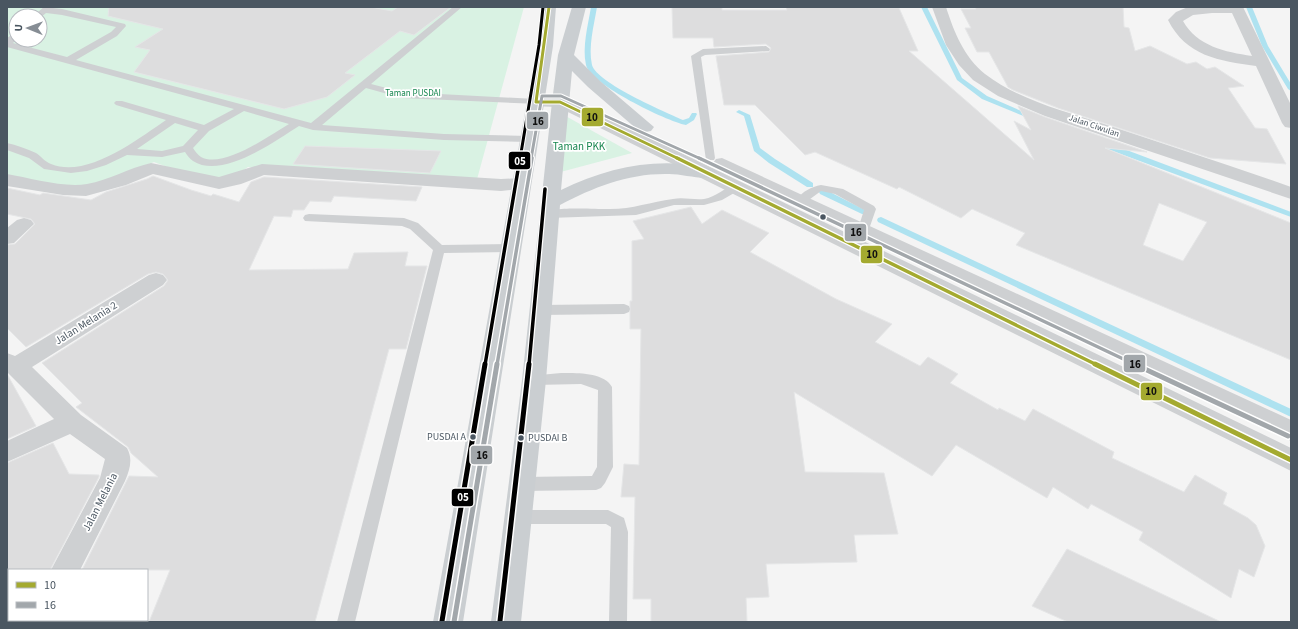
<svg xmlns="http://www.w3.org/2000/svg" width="1298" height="629" font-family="'Source Sans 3',sans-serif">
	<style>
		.green { fill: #d9f2e3; fill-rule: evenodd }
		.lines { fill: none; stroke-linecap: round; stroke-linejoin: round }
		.stream { fill: #aee2f0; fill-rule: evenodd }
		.building { fill: #ddddde; stroke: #e5e6e7; fill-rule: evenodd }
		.service { fill: #ced0d2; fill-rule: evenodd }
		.minor { fill: #ced0d2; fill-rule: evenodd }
		.tertiary { fill: #ced0d2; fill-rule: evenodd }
		.primary { fill: #caced1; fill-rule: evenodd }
		.bus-1-far2-casing { stroke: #fff; stroke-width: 5 }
		.bus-1-far1-casing { stroke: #fff; stroke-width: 6 }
		.bus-1-casing { stroke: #fff; stroke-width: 8 }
		.bus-2-far2-casing { stroke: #fff; stroke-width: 5 }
		.bus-2-far1-casing { stroke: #fff; stroke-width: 6 }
		.bus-2-casing { stroke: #fff; stroke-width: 8 }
		.bus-3-far2-casing { stroke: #fff; stroke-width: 5 }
		.bus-3-far1-casing { stroke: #fff; stroke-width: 6 }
		.bus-3-casing { stroke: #fff; stroke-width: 8 }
		.bus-1-far2 { stroke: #a4aa30; stroke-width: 3 }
		.bus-1-far1 { stroke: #a4aa30; stroke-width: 3.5 }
		.bus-1 { stroke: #a4aa30; stroke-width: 5 }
		.bus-2-far2 { stroke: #a2a7ab; stroke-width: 3 }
		.bus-2-far1 { stroke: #a2a7ab; stroke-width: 3.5 }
		.bus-2 { stroke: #a2a7ab; stroke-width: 5 }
		.bus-3-far2 { stroke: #000; stroke-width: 3 }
		.bus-3-far1 { stroke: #000; stroke-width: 3.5 }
		.bus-3 { stroke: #000; stroke-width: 5 }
		.bus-dot { fill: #4a5661; stroke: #fff; stroke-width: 1.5 }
		.labels { text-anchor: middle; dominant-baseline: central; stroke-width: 3.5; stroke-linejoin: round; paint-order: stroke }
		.far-park-label { font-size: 9px; fill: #17864f; stroke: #fff }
		.far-street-label { font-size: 9px; fill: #4a5661; stroke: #fff }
		.bus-label { font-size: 10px; fill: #4a5661; stroke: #fff; text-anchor: end }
		.park-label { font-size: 11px; fill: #17864f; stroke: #fff }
		.street-label { font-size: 11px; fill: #4a5661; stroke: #fff }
		.line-badge { stroke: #fff; stroke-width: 1.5 }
		.badge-label { font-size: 11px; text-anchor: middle; font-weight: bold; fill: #fff }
		.pale-badge-label { font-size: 11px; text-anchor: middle; font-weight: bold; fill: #111 }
	</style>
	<rect width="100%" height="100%" fill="#f4f4f4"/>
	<g class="green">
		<path d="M8,7h516l-48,176 -228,-16 -28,20 -66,-25 -84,32 -63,-14zM16,16h24v24h-24z"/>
		<path d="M562,114l70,39 -79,21z"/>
	</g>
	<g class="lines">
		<g class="stream">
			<path d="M591,7h6c-3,18 -9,40 -5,58 5,18 73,47 91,55l6,-2 3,-5h4l1,1 -3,6 -8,5c-20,-4 -96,-41 -100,-60 -4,-18 2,-40 5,-58z"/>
			<path d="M921,7h6l35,71 25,18 48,21v2h-4l-49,-20 -25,-19z"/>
			<path d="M1246,7h6l16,39 23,38v7l-3,-2 -26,-43z"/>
			<path d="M739,110l11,5 10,33 15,11 38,24v4h-6l-38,-24 -15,-12 -10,-35 -8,-4z"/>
			<path d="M1102,143h6l183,69v5l-189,-70z"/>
			<path d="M820,190h6l43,22 -1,2h-6l-42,-20 -1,-2z"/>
			<path d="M881,217l410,192v8l-413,-195 -1,-2 1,-2z"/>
		</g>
	</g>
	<g class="building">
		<path d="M109,7h261l22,4 6,-4h53l-37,28 -14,-4 -55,42 10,2 -28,22 -43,12 -150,-37 16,-22 -15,-3 28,-18 -55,-13z"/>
		<path d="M672,7h50v3h65l-1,-3 113,1 19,43h-9l125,109 -20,-39 17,9 -13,-24 27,11 102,35 -42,-4 186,75v137l-275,-115 9,-12 -53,-24 -11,9 -62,-31 -2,2 -82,-37 -10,3 -50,-50h-31l-8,-49 53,-4 2,-4 -5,-4 -52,3 -1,-9h-40zM1159,203l48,19 -24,39 -40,-16z"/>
		<path d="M975,7h148l1,20 5,1 6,23 15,-5 37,18 9,-2 11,7 8,-2 29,19 -16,2 27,40 12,1 19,35 -76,-6 -152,-50 -45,-18 -5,-3 -19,-35h-12l-12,-24h6l-10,-19h15z"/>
		<path d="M305,146l136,5 -11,22 -137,-9z"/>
		<path d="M153,176l38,14 20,6 2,-2 26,8 12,-20 13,-5 158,10 -6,14 -82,-5 -3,6 -21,-1 -6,9h-11l-2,7 -17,-1 -25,54 99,-1 6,-16 54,-1 -3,14h22l-21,83h-17l-74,273h-166l21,-52h-88l47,-94 29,1 -27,-24 -3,-6 -52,-40 6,-4 -40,-40 122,-77 4,-6 -5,-6 -7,-2 -8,2 -122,73 -19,-19v-83l8,-1 20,-20 -4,-5 -24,-5v-26l33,7 3,-2 48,7 15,-8 41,-13z"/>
		<path d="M691,207l11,17 20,-14 47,23 -19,19 86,47 56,25 -17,18 45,24 8,-9 30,17 -8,9 48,27 1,-2 26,13 8,-12 81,43 -2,6 72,34 11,-17 32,18 -4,11 25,14 8,7 9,21 -11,31 -15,-8 -8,29 -92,-58 4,-8 -52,-28 -3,5 -35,-22 -6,11 -91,-53 -24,31 -138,-84 11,80 79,1 14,61 -44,1 3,27 -91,2 3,33 -23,1 1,24h-96v-23h-18l2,-102h-14l3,-33 15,1 2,-136h-11v-28h2v-60l12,-2 -11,-18z"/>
		<path d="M7,374l29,52 -29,13z"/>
		<path d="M53,443l16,31 30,1v2l-49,93h-43v-107z"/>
		<path d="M1067,549l38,18 116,55h-153l-36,-16z"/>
	</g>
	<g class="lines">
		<g class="service">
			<path d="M44,7l18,2 63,15 1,2 -9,10 -41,24 235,63 142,-116h9l-91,77 31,8 134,7 3,1 2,2 -2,2 -137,-6 -36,-10 -44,37 122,9 84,2 5,3 -5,3 -84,-2 -131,-10 -14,-4c-24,15 -77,54 -106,35 -3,-2 -6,-6 -8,-9l-23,5 -35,-2 -21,10 -19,6 -16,2 -27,-4 -15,-11 -22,-8v-7c9,2 20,6 29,10 5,3 9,9 15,11 36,15 87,-25 115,-44l-50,-15 -2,-2 2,-2h6l82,24 30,-16 -227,-62v-9l9,-6v8l-3,3 54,14 44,-25 5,-5 -54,-12 -16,-2 -6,5v-2h-7zM244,111l45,13c-19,11 -65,45 -88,33 -3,-2 -6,-6 -8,-9l16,-17zM175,123l23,7 -15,16 -21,5 -25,-2z"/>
			<path d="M766,46l4,3 -1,2 -64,4 -4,2 14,101 -1,2h-8l-15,-104 12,-7z"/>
			<path d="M737,184l6,3 -2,2 -19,11 -18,5h-30l-38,10 -87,3 -6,-4c6,-8 52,-5 63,-5 24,1 44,-7 67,-10 10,-2 20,1 31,0 12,-2 21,-12 33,-15z"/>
			<path d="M821,185l22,4 31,17 2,3 -8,23 -4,1 -6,-4 6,-19 -29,-16 -14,-3 -15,11h-8l-2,-2c7,-9 15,-13 25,-15z"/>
			<path d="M309,214l95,4 14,5 24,22 68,-1 6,4 -6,4 -66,1 -89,369h-18l96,-372 -23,-21 -8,-3 -97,-5 -2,-3 2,-3z"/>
			<path d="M624,304l5,2 1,3 -1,3 -5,2 -84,1 -5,-2 -1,-3 1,-3 5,-2z"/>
			<path d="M561,373c15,0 43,-1 51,14l1,80 -8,16 -4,5 -5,2 -74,1 -6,-2 -2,-5 2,-5 6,-2 70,-1 5,-9 1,-77 -17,-6 -47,1 -5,-1 -2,-4 2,-4z"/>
			<path d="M518,510h90l16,8 4,14 -1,90h-18l2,-95 -5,-3h-88l-6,-2 -2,-5 2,-5z"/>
		</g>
		<g class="minor">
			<path d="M932,7h14c8,25 18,50 39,67 34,26 79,37 119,50 63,21 125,41 187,63v12l-246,-83 -47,-20 -25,-16 -14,-15 -13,-20z"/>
			<path d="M1188,7h55l48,98v23l-6,-1 -3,-4 -26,-57c-37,-5 -70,-10 -88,-46l8,-8zM1212,13h20l20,43c-27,-4 -55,-10 -69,-35l10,-6z"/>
			<path d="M151,163l68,14 43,-13 239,15 20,-1 7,2 2,4 -2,4 -27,3 -237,-16 -23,9 -22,5 -66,-15 -27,11 -40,11 -23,-1 -56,-9v-12c23,4 57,14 80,10 22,-4 42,-16 64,-21z"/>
			<path d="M24,218l7,2 3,4 -20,19 -7,1v-16l10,-8z"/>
			<path d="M156,273l7,2 4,5 -4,5 -131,82 49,48 46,33c6,11 3,21 -2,33l-45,89h-29l49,-92 5,-19 -35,-25 -63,28v-21l47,-22 -47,-47v-19l8,3 134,-81z"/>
			<path d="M23,620h30l-1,2h-30z"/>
		</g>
		<g class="tertiary">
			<path d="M536,97h24l22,8 709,343v23l-721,-358 -13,-6 -27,-1 -2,-4 2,-4z"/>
			<path d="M722,158l569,262v21l-575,-274 -3,-4 3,-4z"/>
		</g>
		<g class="primary">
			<path d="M542,7h14l-3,39 -90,576h-30l104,-576z"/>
			<path d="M572,7h14l-12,48 26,26 54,46 -3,4 -6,1 -6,-1 -51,-44 -16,-16 -11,119c49,-24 100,-34 153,-21l3,4 -3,4c-14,3 -31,-3 -45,-3 -40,-1 -75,13 -109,31l-14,175 -25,242h-30l31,-242 30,-278 6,-47z"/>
		</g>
		<g class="bus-1-far2-casing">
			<path id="bus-1-far2" d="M549,7l-13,95h24l119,57"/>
		</g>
		<g class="bus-1-far1-casing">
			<path id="bus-1-far1" d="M677,158l420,207"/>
		</g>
		<g class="bus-1-casing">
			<path id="bus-1" d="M1095,364l196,96"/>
		</g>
		<g class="bus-2-far2-casing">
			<path id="bus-2-far2" d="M531,159l11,-63h19l140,63"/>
		</g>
		<g class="bus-2-far1-casing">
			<g id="bus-2-far1">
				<path d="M699,158l437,207"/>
				<path d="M497,365l35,-207"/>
			</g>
		</g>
		<g class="bus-2-casing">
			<g id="bus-2">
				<path d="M1134,364l154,72"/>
				<path d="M454,622l43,-258"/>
			</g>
		</g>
		<g class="bus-3-far2-casing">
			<path id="bus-3-far2" d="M520,159l19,-114 4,-38"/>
		</g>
		<g class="bus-3-far1-casing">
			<g id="bus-3-far1">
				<path d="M485,365l35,-207"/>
				<path d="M529,365l16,-176"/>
			</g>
		</g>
		<g class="bus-3-casing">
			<g id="bus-3">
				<path d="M442,621l43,-257"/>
				<path d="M500,621l29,-257"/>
			</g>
		</g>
		<use href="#bus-1-far2" class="bus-1-far2"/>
		<use href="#bus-1-far1" class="bus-1-far1"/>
		<use href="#bus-1" class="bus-1"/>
		<use href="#bus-2-far2" class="bus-2-far2"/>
		<use href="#bus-2-far1" class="bus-2-far1"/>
		<use href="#bus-2" class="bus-2"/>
		<use href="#bus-3-far2" class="bus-3-far2"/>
		<use href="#bus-3-far1" class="bus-3-far1"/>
		<use href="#bus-3" class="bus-3"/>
	</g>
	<g class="bus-dot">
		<circle cx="823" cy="217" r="3.5"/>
		<circle cx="473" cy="437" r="3.5"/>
		<circle cx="521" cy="438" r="3.5"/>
	</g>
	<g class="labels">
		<g class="far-park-label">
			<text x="413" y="93">Taman PUSDAI</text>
		</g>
		<g class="far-street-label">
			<text transform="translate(1094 126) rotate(19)">Jalan Ciwulan</text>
		</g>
		<g class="bus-label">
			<text x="466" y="437">PUSDAI A</text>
			<text x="528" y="438" text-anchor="start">PUSDAI B</text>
		</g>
		<g class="park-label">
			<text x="579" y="146">Taman PKK</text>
		</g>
		<g class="street-label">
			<text transform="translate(86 323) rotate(-32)">Jalan Melania 2</text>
			<text transform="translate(100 502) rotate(-63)">Jalan Melania</text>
		</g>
	</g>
	<g class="line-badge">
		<rect x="581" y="107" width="23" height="20" rx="4" fill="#a4aa30"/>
		<rect x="526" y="111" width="23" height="19" rx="4" fill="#a2a7ab"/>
		<rect x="508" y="151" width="23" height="19" rx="4" fill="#000"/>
		<rect x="844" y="223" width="23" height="19" rx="4" fill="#a2a7ab"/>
		<rect x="860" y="245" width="23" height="19" rx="4" fill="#a4aa30"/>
		<rect x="1123" y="354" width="23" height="19" rx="4" fill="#a2a7ab"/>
		<rect x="1140" y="382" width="23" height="19" rx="4" fill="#a4aa30"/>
		<rect x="470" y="445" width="23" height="20" rx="4" fill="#a2a7ab"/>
		<rect x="451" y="488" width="23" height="19" rx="4" fill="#000"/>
	</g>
	<g class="badge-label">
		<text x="520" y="165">05</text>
		<text x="463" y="501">05</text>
	</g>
	<g class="pale-badge-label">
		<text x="592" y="121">10</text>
		<text x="538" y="125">16</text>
		<text x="856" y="236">16</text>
		<text x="872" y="258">10</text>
		<text x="1135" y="368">16</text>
		<text x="1151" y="395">10</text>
		<text x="482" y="459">16</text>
	</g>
	<rect width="1298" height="629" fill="none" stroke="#4a5661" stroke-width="16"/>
	<rect x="8" y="569" width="140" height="52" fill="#ffffff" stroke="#b7bbc0"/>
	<rect x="16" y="582" width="20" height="6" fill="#a4aa30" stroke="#b7bbc0"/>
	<text x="44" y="589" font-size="12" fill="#4a5661">10</text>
	<rect x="16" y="602" width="20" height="6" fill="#a2a7ab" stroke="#b7bbc0"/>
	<text x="44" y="609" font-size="12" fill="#4a5661">16</text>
	<g transform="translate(28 28) rotate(271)"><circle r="19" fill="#ffffff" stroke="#b7bbc0"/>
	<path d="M0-3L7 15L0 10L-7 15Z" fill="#868d94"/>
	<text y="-6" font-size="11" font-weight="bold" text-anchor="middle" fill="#4a5661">U</text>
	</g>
</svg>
